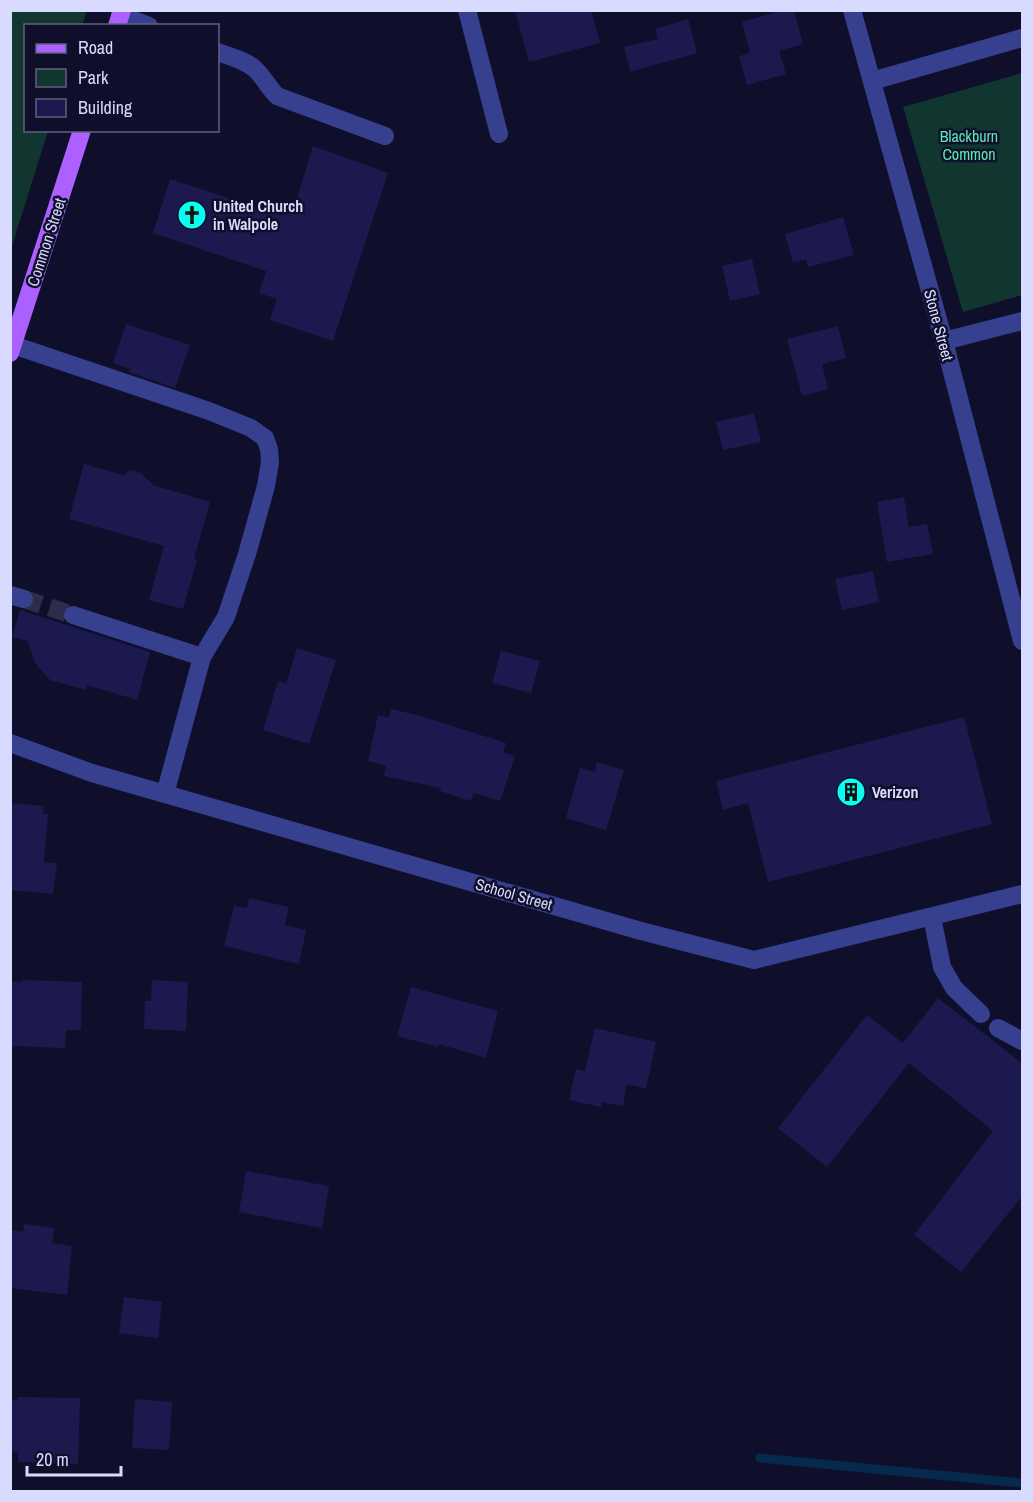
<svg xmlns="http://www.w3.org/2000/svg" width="1033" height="1502" font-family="'Archivo Narrow',sans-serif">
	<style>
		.green { fill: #11362f }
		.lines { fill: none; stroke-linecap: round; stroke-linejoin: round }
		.stream { stroke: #062a4d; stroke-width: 9 }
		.building { fill: #1c194e }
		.minor-tunnel { stroke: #2d2d4b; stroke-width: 18; stroke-dasharray: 18 9; stroke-linecap: butt }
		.minor { stroke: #36408e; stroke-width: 18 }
		.major { stroke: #ac60ff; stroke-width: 18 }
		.labels { text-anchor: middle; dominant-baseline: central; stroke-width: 5; stroke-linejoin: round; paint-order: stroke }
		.park-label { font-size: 16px; fill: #5aeab1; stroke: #0f0f2b }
		.poi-label { font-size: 16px; font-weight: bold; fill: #d9daff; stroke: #0f0f2b; text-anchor: start }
		.street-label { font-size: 16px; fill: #d9daff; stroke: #0f0f2b }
	</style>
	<rect width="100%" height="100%" fill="#0f0f2b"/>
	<g class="green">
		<path d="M11,10l76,1 -5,14 -56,1v104l22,1 -37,118z"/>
		<path d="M1022,73v222l-59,17 -60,-205z"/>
	</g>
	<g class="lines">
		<path class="stream" d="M760,1458l262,25"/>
	</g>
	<g class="building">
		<path d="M515,10h76l9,33 -71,19z"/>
		<path d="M784,10h10l9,34 -24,7 7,23 -39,11 -8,-29 11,-3 -8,-31z"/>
		<path d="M688,19l9,34 -67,19 -6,-25 34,-8 -3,-10z"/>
		<path d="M313,146l75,27 -55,168 -63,-21 7,-21 -18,-6 7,-22 -113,-38 17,-54 111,36 4,-13 10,3z"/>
		<path d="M843,217l11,38 -46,12 -2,-8 -13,4 -8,-29z"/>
		<path d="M752,259l8,35 -30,7 -8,-35z"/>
		<path d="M126,324l64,21 -15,43 -46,-16 1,-3 -17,-6z"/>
		<path d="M838,326l8,32 -24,6 6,25 -26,7 -15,-57z"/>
		<path d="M754,413l7,29 -38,8 -7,-28z"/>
		<path d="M84,464l39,11 7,-5 11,3 12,12 57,17 -16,57 3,1 -14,49 -34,-9 15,-54 -95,-27z"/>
		<path d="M904,497l5,30 18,-3 6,30 -46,8 -10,-60z"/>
		<path d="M873,571l6,31 -37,8 -7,-31z"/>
		<path d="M20,610l130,42 -13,48 -50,-15 -1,5 -36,-10 -15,-17 -7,-22 -16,-4z"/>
		<path d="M297,648l39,12 -27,84 -46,-14 15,-49 8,3z"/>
		<path d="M501,651l39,10 -9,32 -39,-10z"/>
		<path d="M391,709l30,7 85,27 -3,9 12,4 -15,45 -26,-8 -3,8 -31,-10 1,-3 -57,-12 2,-10 -18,-5 10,-46 11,3z"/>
		<path d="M964,717l28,107 -224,58 -20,-79 -25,7 -7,-29z"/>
		<path d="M597,762l27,8 -18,60 -40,-12 14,-50 15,4z"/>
		<path d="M10,803l34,3 -1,8h5l-4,48 13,1 -4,31 -43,-4z"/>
		<path d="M249,898l40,9 -4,18 21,5 -7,34 -75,-18 10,-40 13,2z"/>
		<path d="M22,980l60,2 -1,48h-15l-1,18 -53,-2v-65l10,1z"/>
		<path d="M152,980l36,2 -2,49 -42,-2 1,-28h6z"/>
		<path d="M411,987l87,24 -12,47 -47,-14 -1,3 -41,-11z"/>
		<path d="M938,998l85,66v131l-62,77 -47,-37 79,-104 -84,-68 -82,104 -49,-39 89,-113 36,28z"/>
		<path d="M595,1028l61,14 -10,47 -19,-5 -4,22 -21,-4 -1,5 -32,-7 7,-31 9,2z"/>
		<path d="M246,1171l83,15 -7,42 -83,-16z"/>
		<path d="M24,1224l30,4 -2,15 20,3 -5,49 -57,-7v-58l13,2z"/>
		<path d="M124,1297l38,5 -4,36 -39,-5z"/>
		<path d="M17,1397l63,1 -2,66 -60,-2v-10l-8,-1v-51h7z"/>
		<path d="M135,1399l37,3 -3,48 -37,-2z"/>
	</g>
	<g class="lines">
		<path class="minor-tunnel" d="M24,599l49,16"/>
		<g class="minor">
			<path d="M467,10l32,124"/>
			<path d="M852,10l92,331 78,300"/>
			<path d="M120,15l29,11"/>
			<path d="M218,52c12,5 28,8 38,18 8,8 13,18 21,26l108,40"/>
			<path d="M872,81l150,-43"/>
			<path d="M944,341l78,-20"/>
			<path d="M13,345l196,66 42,17 14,10 4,11 1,13 -4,24 -19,68 -21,63 -24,40"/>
			<path d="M10,595l14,4"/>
			<path d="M73,615l129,42 -37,137"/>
			<path d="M10,743l82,30 549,158 113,29 268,-66"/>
			<path d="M932,917l10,50 12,21 27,26"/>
			<path d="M998,1028l24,13"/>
		</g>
		<g class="major">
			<path d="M117,26l5,-16"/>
			<path d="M10,353l72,-223"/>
		</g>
	</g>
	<defs>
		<g id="church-disc" transform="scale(1.5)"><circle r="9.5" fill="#05fff3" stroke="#0f0f2b"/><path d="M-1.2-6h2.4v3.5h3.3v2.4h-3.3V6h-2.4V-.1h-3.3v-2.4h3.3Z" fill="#111"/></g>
		<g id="building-disc" transform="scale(1.5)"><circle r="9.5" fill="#05fff3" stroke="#0f0f2b"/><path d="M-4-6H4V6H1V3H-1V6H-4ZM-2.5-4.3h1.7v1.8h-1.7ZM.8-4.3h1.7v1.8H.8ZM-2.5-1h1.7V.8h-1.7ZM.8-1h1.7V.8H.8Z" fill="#111"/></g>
	</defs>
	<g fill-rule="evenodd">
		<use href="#church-disc" x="192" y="215"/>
		<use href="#building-disc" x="851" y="792"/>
	</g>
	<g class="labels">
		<g class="park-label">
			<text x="969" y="136">Blackburn<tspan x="969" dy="18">Common</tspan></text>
		</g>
		<g class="poi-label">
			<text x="213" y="206">United Church<tspan x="213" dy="18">in Walpole</tspan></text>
			<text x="872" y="792">Verizon</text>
		</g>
		<g class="street-label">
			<text transform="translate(46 242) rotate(-72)">Common Street</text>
			<text transform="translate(939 325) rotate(75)">Stone Street</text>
			<text transform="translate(514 894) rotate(16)">School Street</text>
		</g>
	</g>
	<rect width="1033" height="1502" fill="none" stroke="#d9daff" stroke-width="24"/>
	<rect x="24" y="24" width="195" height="108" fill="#0f0f2b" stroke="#606080" stroke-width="1.5"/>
	<rect x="36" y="44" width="30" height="9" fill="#ac60ff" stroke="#606080" stroke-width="1.5"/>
	<text x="78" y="54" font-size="18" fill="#d9daff">Road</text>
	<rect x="36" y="69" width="30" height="18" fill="#11362f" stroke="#606080" stroke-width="1.5"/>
	<text x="78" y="84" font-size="18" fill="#d9daff">Park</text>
	<rect x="36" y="99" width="30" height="18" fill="#1c194e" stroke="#606080" stroke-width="1.5"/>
	<text x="78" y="114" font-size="18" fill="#d9daff">Building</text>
	<path d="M27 1466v9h94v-9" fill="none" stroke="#d9daff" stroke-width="3"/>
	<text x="36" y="1466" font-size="18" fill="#d9daff" stroke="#0f0f2b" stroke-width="4.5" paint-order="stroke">20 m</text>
</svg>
